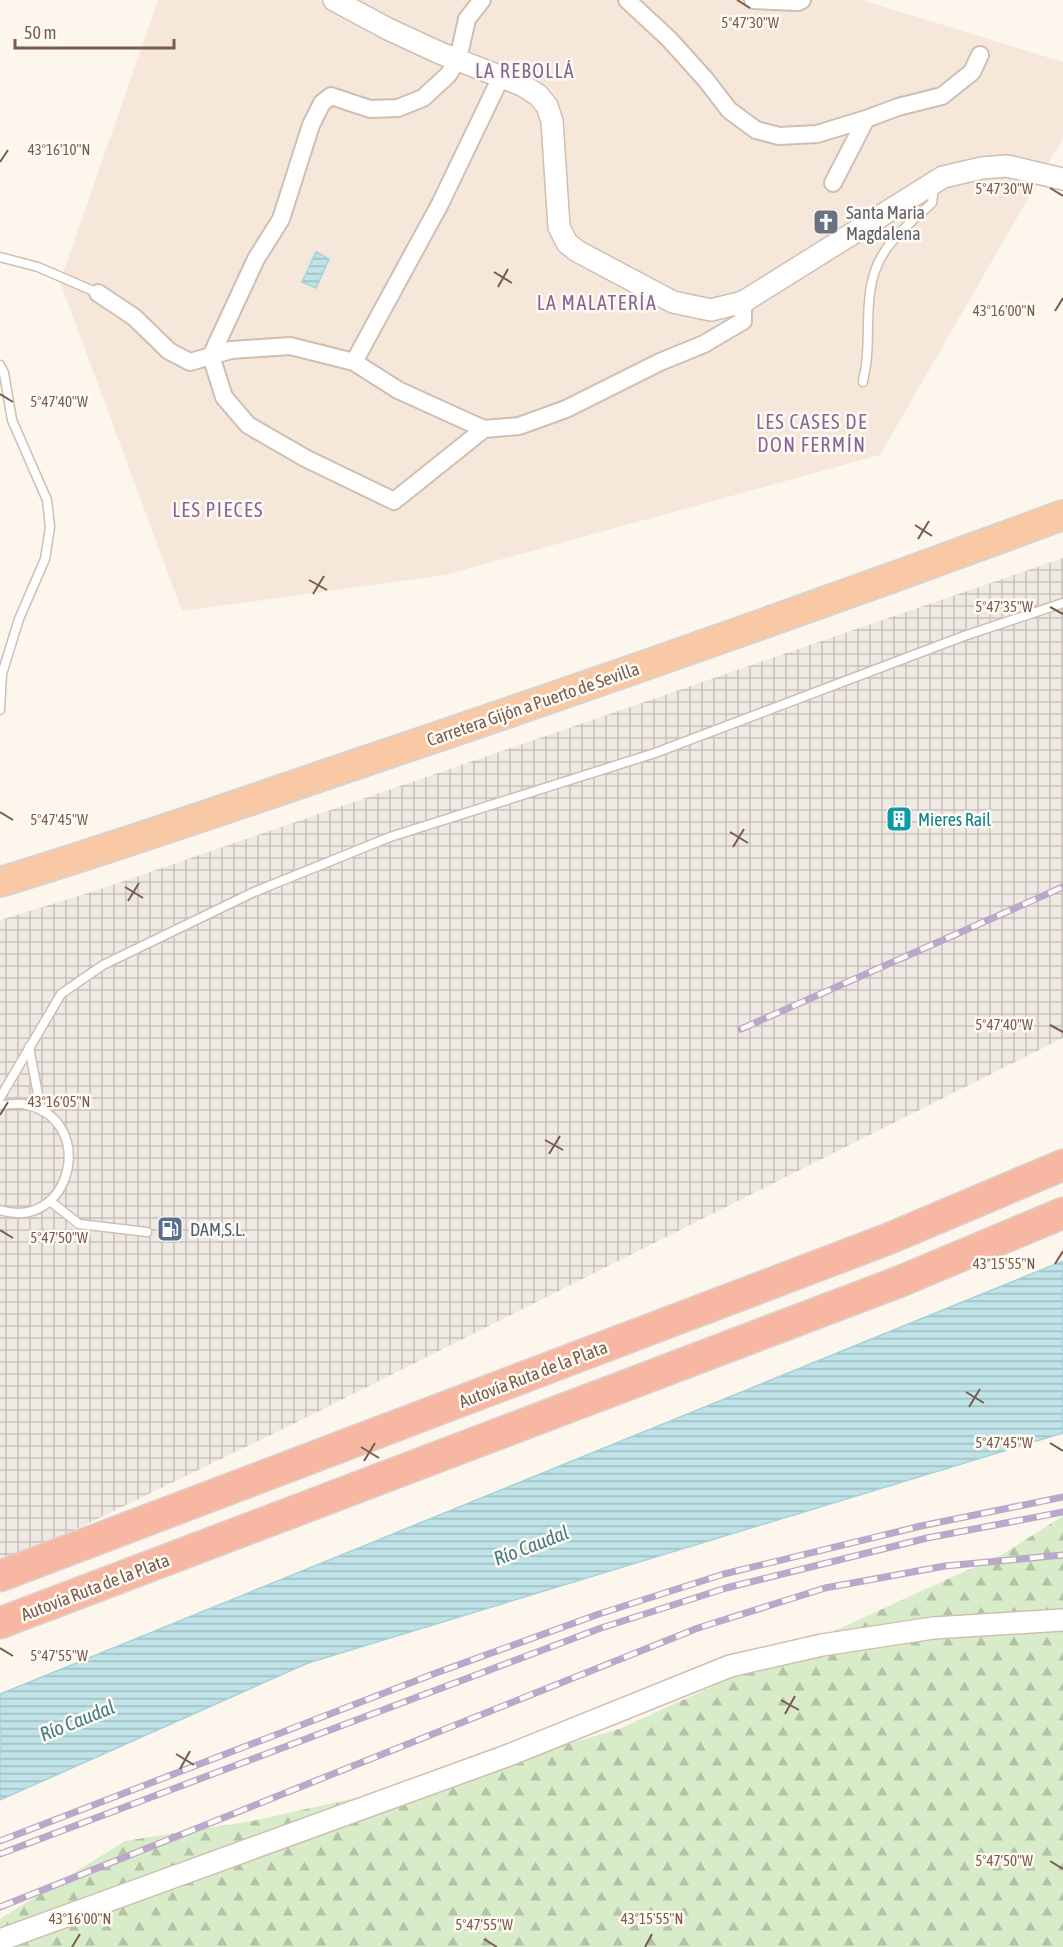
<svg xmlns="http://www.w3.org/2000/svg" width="1063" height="1947" font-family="'Asap Condensed',sans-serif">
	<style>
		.residential { fill: #f5e8da }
		.industrial { fill: url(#industrial-grid) }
		.forest { fill: url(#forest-firs) }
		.water { fill: url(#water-rules); stroke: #a5d3da; stroke-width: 1.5 }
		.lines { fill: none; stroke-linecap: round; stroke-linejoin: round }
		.service-casing { stroke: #d1beb0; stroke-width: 11 }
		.minor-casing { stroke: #d1beb0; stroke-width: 20 }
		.tertiary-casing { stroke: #d1beb0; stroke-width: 24 }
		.trunk-casing { stroke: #dad1cd; stroke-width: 32 }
		.motorway-casing { stroke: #dad1cd; stroke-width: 33 }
		.service { stroke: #fff; stroke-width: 8 }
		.minor { stroke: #fff; stroke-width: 16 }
		.tertiary { stroke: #fff; stroke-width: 21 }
		.trunk { stroke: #f9c8a4; stroke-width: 28 }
		.motorway { stroke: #f7b7a3; stroke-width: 30 }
		.rail-casing { stroke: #b9a8c9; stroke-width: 7 }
		.rail { stroke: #fffaf3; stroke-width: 4.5; stroke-dasharray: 14; stroke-linecap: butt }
		.ticks { fill: none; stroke: #7a5c4d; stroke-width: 2 }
		.labels { text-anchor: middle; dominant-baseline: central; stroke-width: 5; stroke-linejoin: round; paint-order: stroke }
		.worship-label { font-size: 18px; fill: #5b616d; stroke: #fffaf3; text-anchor: start }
		.street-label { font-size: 18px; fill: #7a5c4d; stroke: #fffaf3 }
		.culture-label { font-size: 18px; fill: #0d838f; stroke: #fffaf3; text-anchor: start }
		.service-label { font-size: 18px; fill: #4e5e75; stroke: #fffaf3; text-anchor: start }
		.neighbourhood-label { font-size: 20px; letter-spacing: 1.5px; fill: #846695; stroke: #fffaf3 }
		.water-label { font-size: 20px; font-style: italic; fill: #437c86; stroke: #fffaf3 }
		.ticks-label { font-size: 15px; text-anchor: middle; fill: #7a5c4d; stroke: #fffaf3; stroke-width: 5; stroke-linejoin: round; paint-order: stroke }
	</style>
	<defs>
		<pattern id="industrial-grid" width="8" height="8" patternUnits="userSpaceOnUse" patternTransform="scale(1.5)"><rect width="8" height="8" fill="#efe9e4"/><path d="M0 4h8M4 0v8" fill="none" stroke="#c7c0bb"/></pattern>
		<pattern id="forest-firs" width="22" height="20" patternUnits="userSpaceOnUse" patternTransform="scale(1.5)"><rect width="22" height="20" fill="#d8ecc9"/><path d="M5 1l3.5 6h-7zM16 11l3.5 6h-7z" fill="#b4c2a5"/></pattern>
		<pattern id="water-rules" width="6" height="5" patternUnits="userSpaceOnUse" patternTransform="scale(1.5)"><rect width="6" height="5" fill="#bfe3e8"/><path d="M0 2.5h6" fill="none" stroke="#a0bbbe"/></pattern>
	</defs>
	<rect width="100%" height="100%" fill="#fdf6ec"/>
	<path class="residential" d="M158,0h704l201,62v76l-183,317 -435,120 -263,36 -122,-329z"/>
	<path class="industrial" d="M1063,558v480l-774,388 -289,140v-646l95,-29z"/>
	<path class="forest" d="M1063,1516v431h-1063v-28l125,-78 127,-20 226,-50 141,-42 384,-175z"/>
	<g class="water">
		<path d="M316,252l13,7 -13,29 -14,-6z"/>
		<path d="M1063,1261v172l-755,230 -308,137v-106z"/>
	</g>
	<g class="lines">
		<g class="service-casing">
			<g id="service">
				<path d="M0,257l38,10 60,26"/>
				<path d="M0,365l4,8 8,47 35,80 3,27 -5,32 -26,60 -17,55 -2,36"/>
				<path d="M863,382c1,-9 4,-18 4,-27 2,-28 -1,-58 8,-84 9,-28 36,-49 57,-68l2,-16"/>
				<path d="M29,1047l12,63"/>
				<path d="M0,1098l61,-104 42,-29 151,-73 136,-55 265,-84 309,-117 99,-33"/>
				<path d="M0,1105c7,0 16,-2 23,-1 77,14 48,129 -23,106"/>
				<path d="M50,1201l29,23 68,8"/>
			</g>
		</g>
		<g class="minor-casing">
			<g id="minor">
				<path d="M627,0l42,39 37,41 23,30 27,20 23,6 38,-2 49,-15 32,-12 44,-11 30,-24 8,-17"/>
				<path d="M753,0l45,2 4,-2"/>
				<path d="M833,183l33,-64"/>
				<path d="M98,293l36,24 35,34 21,11 21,-6 45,-97 25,-40 30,-94 11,-22 9,-7 39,13 28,-1 25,-10 25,-23 10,-16 9,-40 15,-19"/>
				<path d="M354,362l86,-158 61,-127"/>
				<path d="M484,429l-90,72 -89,-43 -57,-33 -24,-28 -13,-41 20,-6 59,-4 64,16 44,28 86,39 35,-3 47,-17 94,-47 44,-18 39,-23v-19"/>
			</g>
		</g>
		<g class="tertiary-casing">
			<g id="tertiary">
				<path d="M334,0l54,29 52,24 82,32 16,10 9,11 5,15 7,106 8,16 10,8 96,51 38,8 32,-8 200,-125 39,-9 25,-2 56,13"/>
				<path d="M0,1940l509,-185 221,-89 92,-21 111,-17 130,-8"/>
			</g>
		</g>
		<g class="trunk-casing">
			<path id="trunk" d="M0,882c119,-36 236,-77 354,-117 238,-80 474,-163 709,-250"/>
		</g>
		<g class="motorway-casing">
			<g id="motorway">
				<path d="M0,1576l888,-337 175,-74"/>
				<path d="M0,1623l901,-342 162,-68"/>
			</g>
		</g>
		<use href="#service" class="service"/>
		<use href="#minor" class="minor"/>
		<use href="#tertiary" class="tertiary"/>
		<use href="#trunk" class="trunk"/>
		<use href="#motorway" class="motorway"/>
		<g class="rail-casing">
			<g id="rail">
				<path d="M741,1029l322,-142"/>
				<path d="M0,1841l436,-168 163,-59 125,-40 197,-48 142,-29"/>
				<path d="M0,1854l601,-226 125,-40 201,-50 136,-26"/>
				<path d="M0,1907l698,-279 127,-40 120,-22 118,-11"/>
			</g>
		</g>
		<use href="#rail" class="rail"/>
	</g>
	<path class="ticks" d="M737,0l13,8M0,162l8,-12M1050,188l13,8M494,272l18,11M498,287l10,-18M1055,311l8,-13M0,394l13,8M915,525l17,11M918,539l11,-18M309,580l18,10M313,594l11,-18M1050,607l13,7M0,812l13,8M730,832l18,11M733,847l11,-18M125,887l18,11M128,901l11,-18M1050,1025l13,7M0,1115l8,-13M545,1140l18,10M549,1154l11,-18M0,1230l13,8M1055,1264l8,-13M966,1392l18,11M969,1407l11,-18M1050,1443l13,8M361,1447l18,11M364,1461l11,-18M0,1648l13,8M781,1700l18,10M785,1714l10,-18M176,1754l18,11M180,1769l10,-18M1050,1861l13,8M484,1939l13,8M72,1947l8,-13M645,1947l7,-13"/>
	<defs>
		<g id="church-square" transform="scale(1.35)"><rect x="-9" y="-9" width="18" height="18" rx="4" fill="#6b7280" stroke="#fffaf3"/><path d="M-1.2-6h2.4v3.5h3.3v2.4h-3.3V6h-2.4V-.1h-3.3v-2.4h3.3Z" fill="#fff"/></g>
		<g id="building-square" transform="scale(1.35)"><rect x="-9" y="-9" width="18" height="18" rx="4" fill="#0f9aa8" stroke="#fffaf3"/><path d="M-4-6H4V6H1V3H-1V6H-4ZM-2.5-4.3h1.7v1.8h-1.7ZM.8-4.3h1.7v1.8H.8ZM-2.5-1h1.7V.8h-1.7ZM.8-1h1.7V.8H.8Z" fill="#fff"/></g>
		<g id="fuel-square" transform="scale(1.35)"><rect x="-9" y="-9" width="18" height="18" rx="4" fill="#5c6f8a" stroke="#fffaf3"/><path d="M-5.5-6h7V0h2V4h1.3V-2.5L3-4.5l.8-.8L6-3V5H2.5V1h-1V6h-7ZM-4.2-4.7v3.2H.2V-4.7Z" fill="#fff"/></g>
	</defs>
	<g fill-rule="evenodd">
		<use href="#church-square" x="826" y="222"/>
		<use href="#building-square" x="899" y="819"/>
		<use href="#fuel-square" x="170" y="1229"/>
	</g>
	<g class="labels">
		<g class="worship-label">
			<text x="846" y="212">Santa Maria<tspan x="846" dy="21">Magdalena</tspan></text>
		</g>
		<g class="street-label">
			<text transform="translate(533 704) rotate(-19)">Carretera Gijón a Puerto de Sevilla</text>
			<text transform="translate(533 1374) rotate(-21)">Autovía Ruta de la Plata</text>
			<text transform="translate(95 1587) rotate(-21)">Autovía Ruta de la Plata</text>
		</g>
		<g class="culture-label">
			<text x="918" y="819">Mieres Rail</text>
		</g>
		<g class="service-label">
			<text x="190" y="1229">DAM,S.L.</text>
		</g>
		<g class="neighbourhood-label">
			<text x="525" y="70">LA REBOLLÁ</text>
			<text x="597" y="302">LA MALATERÍA</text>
			<text x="812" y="421">LES CASES DE<tspan x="812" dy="23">DON FERMÍN</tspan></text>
			<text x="218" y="509">LES PIECES</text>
		</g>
		<g class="water-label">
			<text transform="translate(531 1545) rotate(-21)">Río Caudal</text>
			<text transform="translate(77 1720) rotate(-22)">Río Caudal</text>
		</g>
	</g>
	<g class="ticks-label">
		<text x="750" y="28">5°47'30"W</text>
		<text x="59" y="155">43°16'10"N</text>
		<text x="1004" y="194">5°47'30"W</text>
		<text x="1004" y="316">43°16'00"N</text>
		<text x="59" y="407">5°47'40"W</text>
		<text x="1004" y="612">5°47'35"W</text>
		<text x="59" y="825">5°47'45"W</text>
		<text x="1004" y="1030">5°47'40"W</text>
		<text x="59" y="1107">43°16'05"N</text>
		<text x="59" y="1243">5°47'50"W</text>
		<text x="1004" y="1269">43°15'55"N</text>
		<text x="1004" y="1448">5°47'45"W</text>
		<text x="59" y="1661">5°47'55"W</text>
		<text x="1004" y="1866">5°47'50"W</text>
		<text x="80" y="1924">43°16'00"N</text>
		<text x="652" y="1924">43°15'55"N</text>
		<text x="484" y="1930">5°47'55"W</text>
	</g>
	<path d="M15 39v9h159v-9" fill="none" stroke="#7a5c4d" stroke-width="3"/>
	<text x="24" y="39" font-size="18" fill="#7a5c4d" stroke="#fffaf3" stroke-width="4.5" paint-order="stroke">50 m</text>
</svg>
